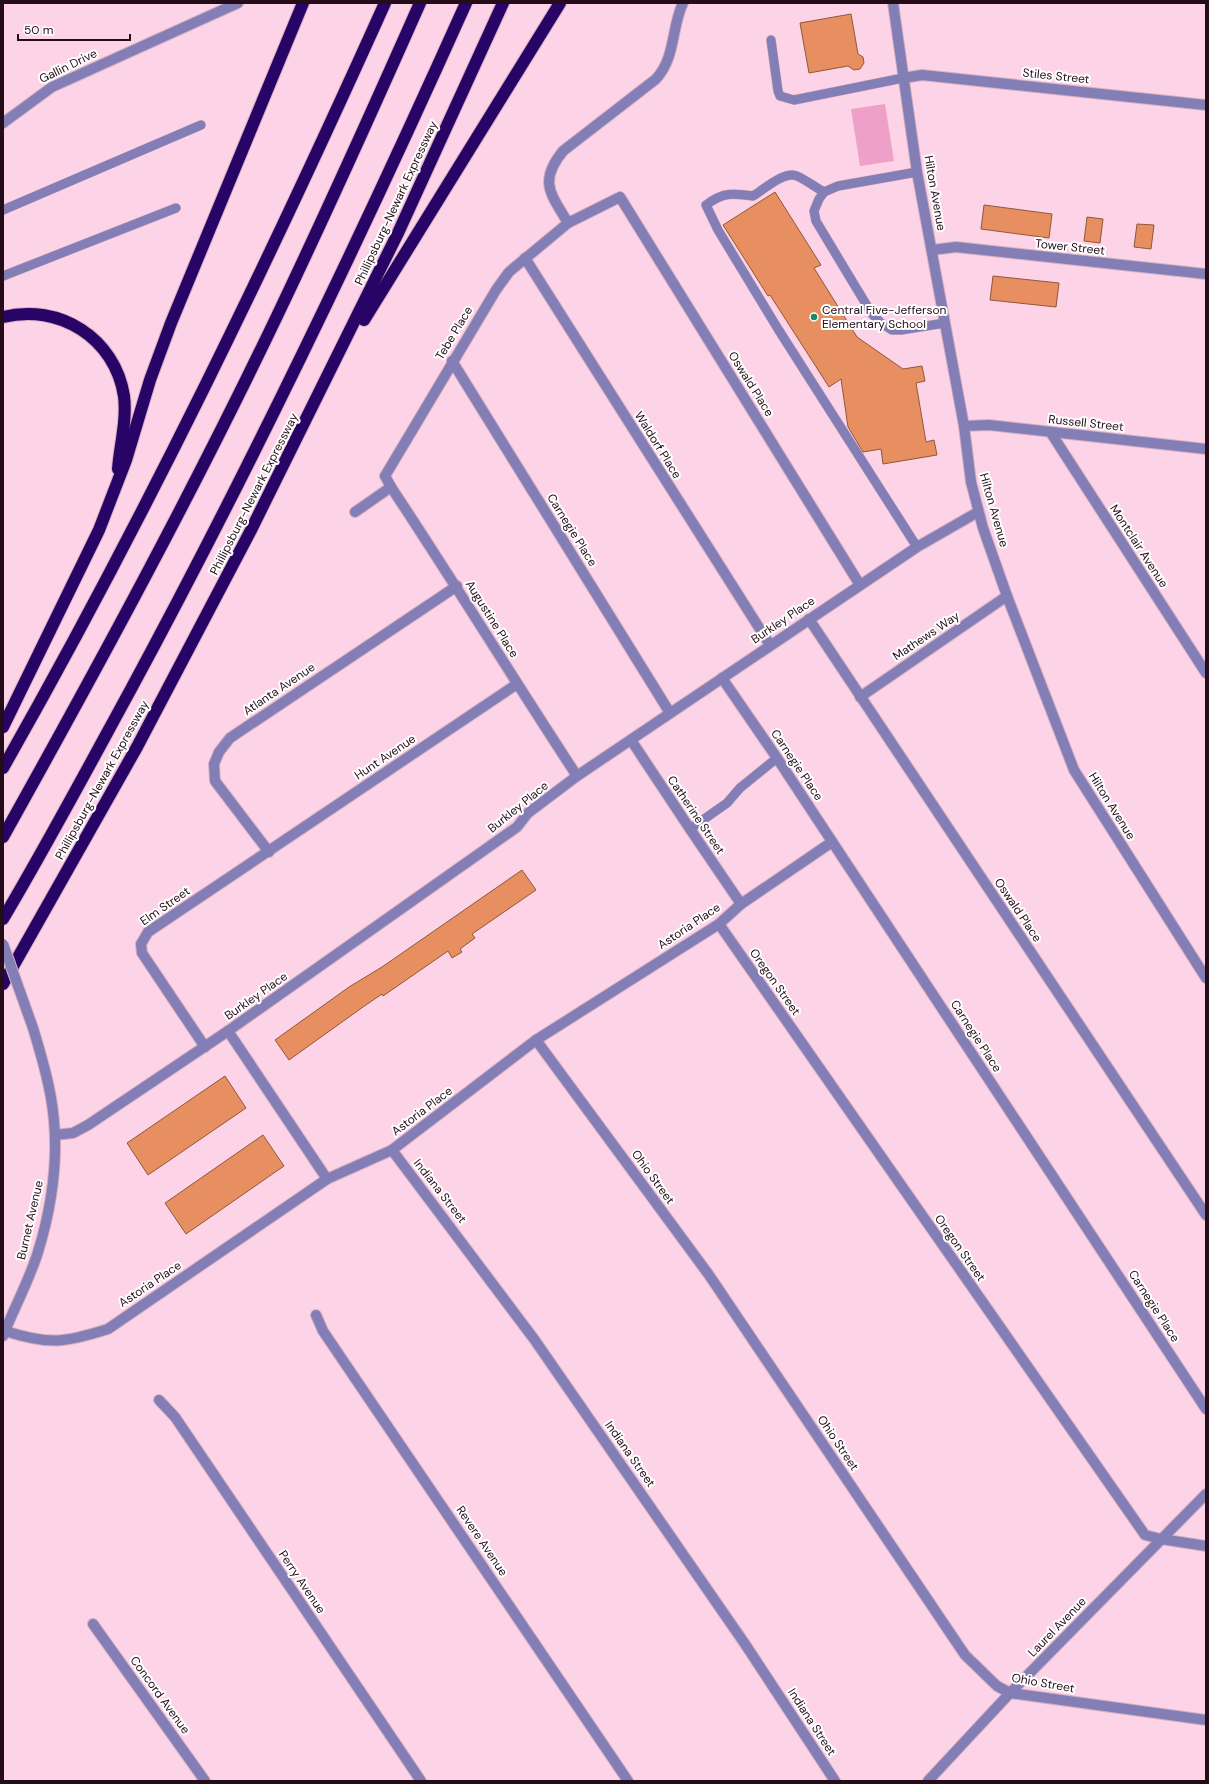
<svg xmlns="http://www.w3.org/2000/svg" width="1209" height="1784" font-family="'DM Sans',sans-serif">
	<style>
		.green { fill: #efa0c9 }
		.building { fill: #e88f62; stroke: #905739 }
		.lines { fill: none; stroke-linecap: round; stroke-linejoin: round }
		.service-casing { stroke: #d6b0c2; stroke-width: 10 }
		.minor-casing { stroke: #d6b0c2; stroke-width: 12 }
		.tertiary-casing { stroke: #d6b0c2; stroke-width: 12 }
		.motorway-casing { stroke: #d6b0c2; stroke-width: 14 }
		.service { stroke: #837eb6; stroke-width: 9 }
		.minor { stroke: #837eb6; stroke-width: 10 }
		.tertiary { stroke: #837eb6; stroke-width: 10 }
		.motorway { stroke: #280467; stroke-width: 12 }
		.tertiary-bridge-casing { stroke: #d6b0c2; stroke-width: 12; stroke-linecap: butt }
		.tertiary-bridge { stroke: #837eb6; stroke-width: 10 }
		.poi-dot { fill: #198968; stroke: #fff; stroke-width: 1.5 }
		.labels { text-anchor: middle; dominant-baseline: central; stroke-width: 4; stroke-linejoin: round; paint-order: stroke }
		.street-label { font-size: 12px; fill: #240d19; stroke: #fff }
		.poi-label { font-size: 12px; fill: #240d19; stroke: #fff; text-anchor: start }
	</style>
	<rect width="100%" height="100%" fill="#fdd4e7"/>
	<path class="green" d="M885,104l9,57 -34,5 -9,-57z"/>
	<g class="building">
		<path d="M851,14l7,40 5,3 1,6 -4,6 -6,1 -6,-4 -39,7 -9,-50z"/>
		<path d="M775,192l46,73 -7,3 43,69 46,32 19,-3 3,15 -9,2 10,59 8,-2 3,15 -54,9 -2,-15 -18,3 -15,-25 -7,-48 -12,8 -59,-92 -2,1 -45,-71z"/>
		<path d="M984,205l68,9 -3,24 -68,-9z"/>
		<path d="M1087,217l16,2 -3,24 -16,-2z"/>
		<path d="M1137,224l17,1 -3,24 -17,-2z"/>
		<path d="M993,276l66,7 -3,24 -66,-7z"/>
		<path d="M522,870l14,20 -64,44 3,4 -15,11 2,3 -10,6 -4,-7 -65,45 -1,-2 -19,13 -74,53 -14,-20 74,-53 33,-20z"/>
		<path d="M225,1076l21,32 -98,67 -21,-32z"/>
		<path d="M263,1135l21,31 -98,68 -21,-31z"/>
	</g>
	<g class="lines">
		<g class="service-casing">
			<g id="service">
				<path d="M771,40l7,51 2,5 14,4 109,-22"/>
				<path d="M917,172l-79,14 -14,6 -5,7 -5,12 2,10 24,40 32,53 9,9 11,7h9l44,-7"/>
				<path d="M824,192c-9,-5 -18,-12 -27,-16 -12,-6 -34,14 -44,20 -20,-3 -30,-4 -47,9l12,25 60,99 139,218"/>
				<path d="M3,210l198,-85"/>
				<path d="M3,276l173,-68"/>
				<path d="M690,829l37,-26 13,-15 37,-30"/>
			</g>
		</g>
		<g class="minor-casing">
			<g id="minor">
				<path d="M893,3l24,169 47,254 7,56 12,46 24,68 67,174 132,208"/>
				<path d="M903,78l19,-3 284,30"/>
				<path d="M3,123l49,-36 186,-84"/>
				<path d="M568,223c-17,-29 -30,-41 -5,-72l93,-72c20,-22 15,-51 27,-76"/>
				<path d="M932,250l24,-3 250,27"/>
				<path d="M525,258l245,387"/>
				<path d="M452,361l218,352"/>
				<path d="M964,426l25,-1 217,24"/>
				<path d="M1051,433l155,240"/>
				<path d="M355,512l36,-25"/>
				<path d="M809,619l397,596"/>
				<path d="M722,678l55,80 429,651"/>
				<path d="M860,697l147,-101"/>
				<path d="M631,740l59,89 51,75"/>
				<path d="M577,776c-63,-96 -123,-194 -186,-289l-6,-11 111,-186 13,-18 59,-49 52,-26 240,388"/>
				<path d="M269,852l-54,-71 -1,-17 5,-12 11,-14 227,-152"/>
				<path d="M719,924l426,611 16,4 45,7"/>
				<path d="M228,1031l99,148"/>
				<path d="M536,1040l173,235 256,380 32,31 13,7 196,27"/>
				<path d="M205,1047l-63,-94 -1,-9 7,-12 369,-248"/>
				<path d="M55,1135l18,-2 15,-8 140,-94 289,-204 11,-14 49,-37 340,-229 61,-35"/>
				<path d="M392,1150l142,189 211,305 90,137"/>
				<path d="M316,1315l7,16 305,450"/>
				<path d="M5,1331c44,14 59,12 103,-2l219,-150 65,-29 144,-110 183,-116 22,-20 91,-62"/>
				<path d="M159,1400l16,17 246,364"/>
				<path d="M93,1624l112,157"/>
				<path d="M928,1781l82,-88 196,-199"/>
			</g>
		</g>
		<g class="tertiary-casing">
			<path id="tertiary" d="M3,1336c11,-28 26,-55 35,-84 15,-49 22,-103 13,-154 -4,-24 -11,-47 -18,-70"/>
		</g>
		<g class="motorway-casing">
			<g id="motorway">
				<path d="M3,317c56,-14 112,21 121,79 3,24 -4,49 -6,73"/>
				<path d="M364,320l196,-317"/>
				<path d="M3,727l96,-197 27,-70 24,-80 21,-57 132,-320"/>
				<path d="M3,768c141,-248 265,-505 382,-765"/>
				<path d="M3,837c96,-172 190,-345 275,-523 49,-103 96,-207 142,-311"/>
				<path d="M3,919c45,-76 86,-153 128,-230 121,-224 231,-454 335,-686"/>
				<path d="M3,984l134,-237 114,-217 147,-297 105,-230"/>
			</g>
		</g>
		<use href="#service" class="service"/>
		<use href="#minor" class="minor"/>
		<use href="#tertiary" class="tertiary"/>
		<use href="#motorway" class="motorway"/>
		<g class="tertiary-bridge-casing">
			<path id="tertiary-bridge" d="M3,944l30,84"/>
		</g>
		<use href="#tertiary-bridge" class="tertiary-bridge"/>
	</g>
	<circle class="poi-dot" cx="814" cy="317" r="4"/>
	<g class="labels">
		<g class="street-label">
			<text transform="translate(68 66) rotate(-26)">Gallin Drive</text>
			<text transform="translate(1056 76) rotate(6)">Stiles Street</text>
			<text transform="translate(935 193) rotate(80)">Hilton Avenue</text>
			<text transform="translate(396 203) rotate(-65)">Phillipsburg-Newark Expressway</text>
			<text transform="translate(1070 247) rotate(6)">Tower Street</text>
			<text transform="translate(454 333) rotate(-59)">Tebe Place</text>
			<text transform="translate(751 384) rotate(58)">Oswald Place</text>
			<text transform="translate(1086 423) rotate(6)">Russell Street</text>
			<text transform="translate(658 445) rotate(58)">Waldorf Place</text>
			<text transform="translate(254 494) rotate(-63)">Phillipsburg-Newark Expressway</text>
			<text transform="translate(994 510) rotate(74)">Hilton Avenue</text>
			<text transform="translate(572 530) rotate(58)">Carnegie Place</text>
			<text transform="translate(1139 546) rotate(57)">Montclair Avenue</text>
			<text transform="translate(492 619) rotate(58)">Augustine Place</text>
			<text transform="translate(783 620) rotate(-34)">Burkley Place</text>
			<text transform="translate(926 636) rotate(-34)">Mathews Way</text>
			<text transform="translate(279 689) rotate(-34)">Atlanta Avenue</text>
			<text transform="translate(385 757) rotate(-34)">Hunt Avenue</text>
			<text transform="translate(797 765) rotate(56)">Carnegie Place</text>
			<text transform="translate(102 780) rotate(-61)">Phillipsburg-Newark Expressway</text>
			<text transform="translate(1112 806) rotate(58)">Hilton Avenue</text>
			<text transform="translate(518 807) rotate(-39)">Burkley Place</text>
			<text transform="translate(696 815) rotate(56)">Catherine Street</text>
			<text transform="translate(165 906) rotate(-35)">Elm Street</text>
			<text transform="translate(1018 910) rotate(56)">Oswald Place</text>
			<text transform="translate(689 926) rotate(-34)">Astoria Place</text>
			<text transform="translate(775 982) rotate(55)">Oregon Street</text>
			<text transform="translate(256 996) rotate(-35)">Burkley Place</text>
			<text transform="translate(976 1036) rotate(57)">Carnegie Place</text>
			<text transform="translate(422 1111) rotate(-37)">Astoria Place</text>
			<text transform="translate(653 1177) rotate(54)">Ohio Street</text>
			<text transform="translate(440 1191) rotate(52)">Indiana Street</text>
			<text transform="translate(30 1220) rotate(-77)">Burnet Avenue</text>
			<text transform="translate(960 1248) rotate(55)">Oregon Street</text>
			<text transform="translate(150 1284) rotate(-34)">Astoria Place</text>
			<text transform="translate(1154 1306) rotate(57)">Carnegie Place</text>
			<text transform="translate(838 1443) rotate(56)">Ohio Street</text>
			<text transform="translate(630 1454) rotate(55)">Indiana Street</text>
			<text transform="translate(482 1541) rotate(56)">Revere Avenue</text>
			<text transform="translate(302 1582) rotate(56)">Perry Avenue</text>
			<text transform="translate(1057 1627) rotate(-46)">Laurel Avenue</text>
			<text transform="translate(1043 1683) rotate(10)">Ohio Street</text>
			<text transform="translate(160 1695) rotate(54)">Concord Avenue</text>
			<text transform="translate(812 1722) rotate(57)">Indiana Street</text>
		</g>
		<g class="poi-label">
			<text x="822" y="310">Central Five-Jefferson<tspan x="822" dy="14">Elementary School</tspan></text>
		</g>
	</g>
	<rect width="1209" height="1784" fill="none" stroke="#240d19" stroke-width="8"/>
	<path d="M18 34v6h112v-6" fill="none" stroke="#240d19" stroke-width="2"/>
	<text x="24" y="34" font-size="12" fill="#240d19" stroke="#ffffff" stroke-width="3" paint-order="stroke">50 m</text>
</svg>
